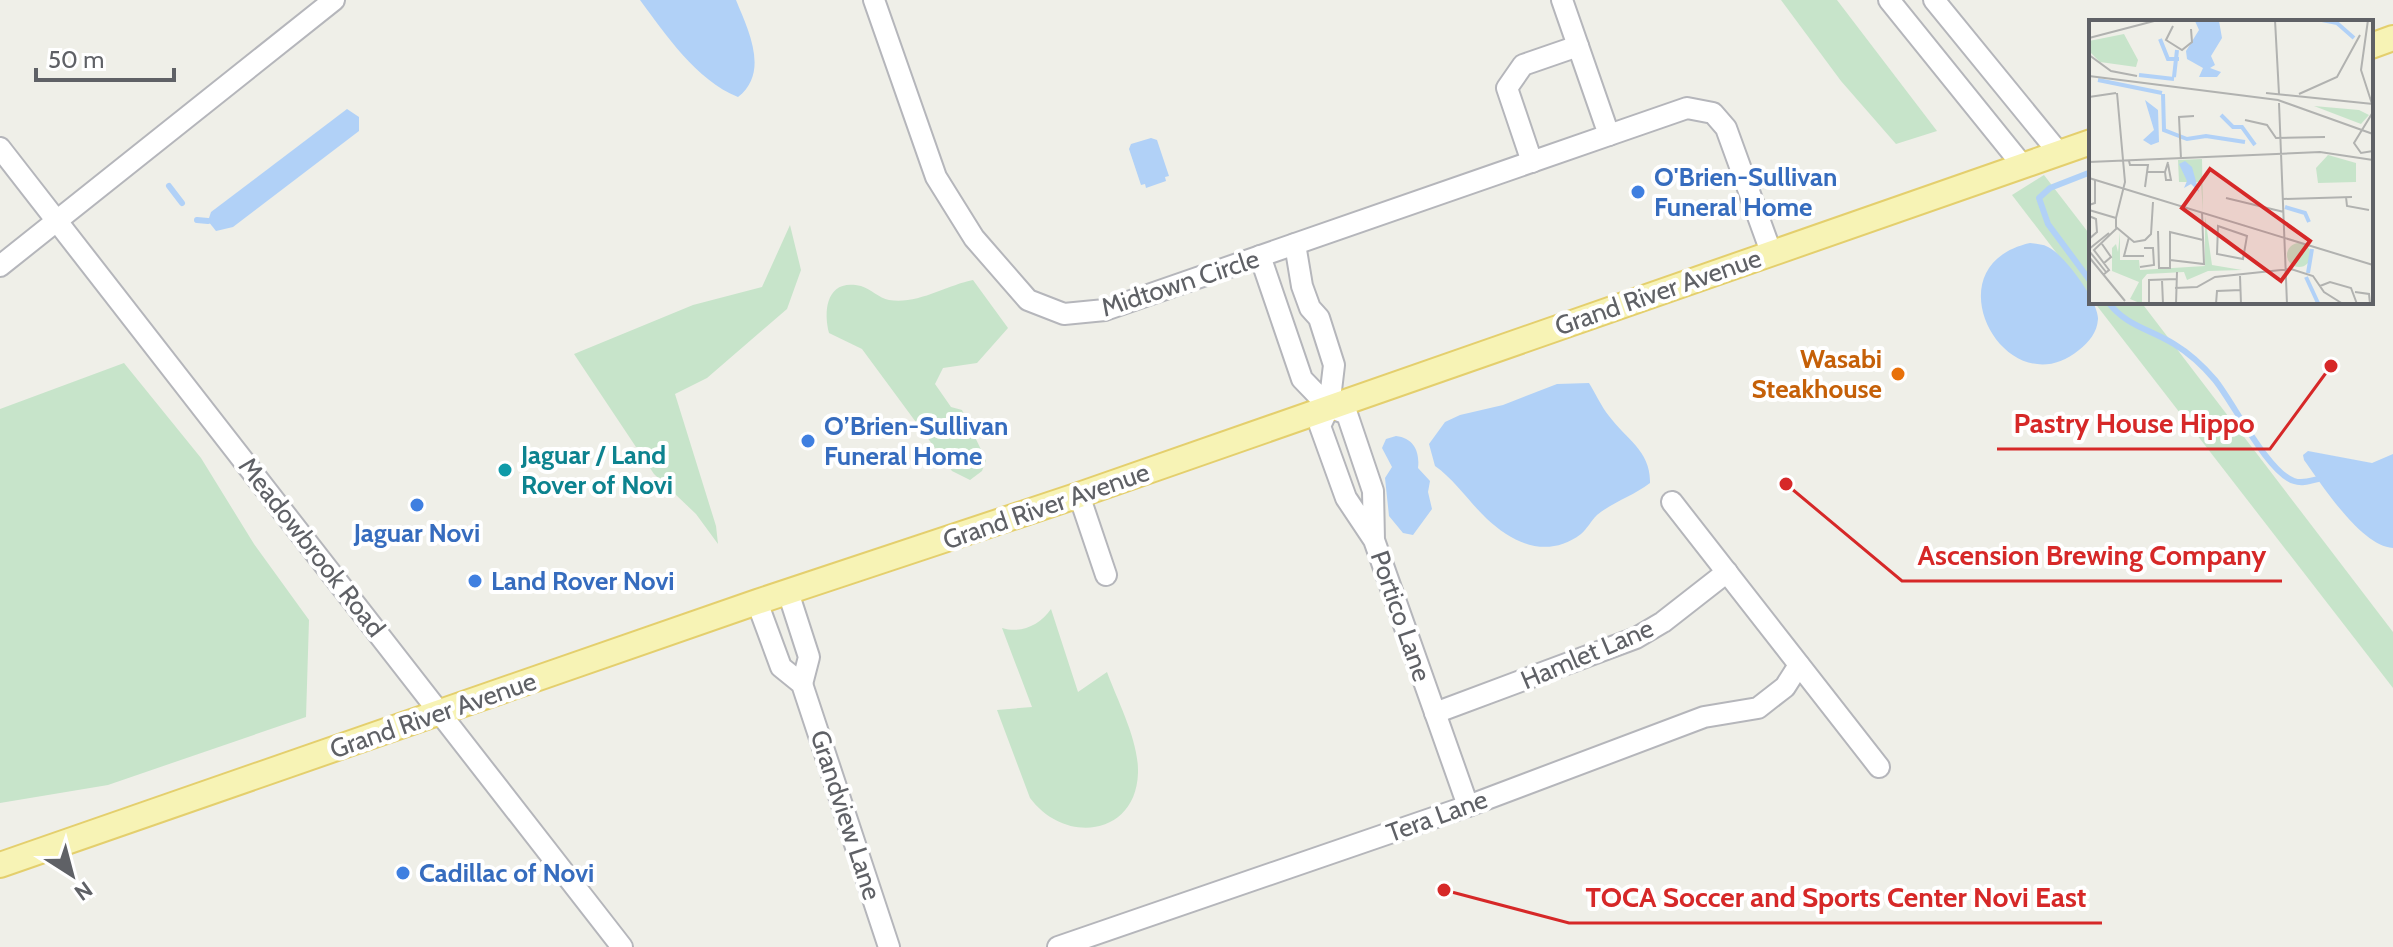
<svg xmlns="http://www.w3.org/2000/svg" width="2393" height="947" font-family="Cabin,sans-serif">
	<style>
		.green { fill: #c7e4ca }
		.water { fill: #b1d1f7 }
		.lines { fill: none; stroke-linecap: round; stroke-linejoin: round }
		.stream { stroke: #b1d1f7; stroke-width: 6 }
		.minor-casing { stroke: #b5b6bb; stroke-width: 24 }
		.major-casing { stroke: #e4cf6d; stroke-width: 28 }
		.minor { stroke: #fff; stroke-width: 20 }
		.major { stroke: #f7f3b5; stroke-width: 24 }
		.shop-dot { fill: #3f7fe0; stroke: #fff; stroke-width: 3 }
		.food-dot { fill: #e8710a; stroke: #fff; stroke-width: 3 }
		.culture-dot { fill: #0f9aa8; stroke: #fff; stroke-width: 3 }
		.labels { text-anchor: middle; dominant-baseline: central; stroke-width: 8; stroke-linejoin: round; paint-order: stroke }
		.shop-label { font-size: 26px; font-weight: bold; fill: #366cbe; stroke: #fff; text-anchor: start }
		.street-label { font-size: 26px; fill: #5f6166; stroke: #fff }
		.food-label { font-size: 26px; font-weight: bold; fill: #c56008; stroke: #fff; text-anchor: end }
		.culture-label { font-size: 26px; font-weight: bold; fill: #0d838f; stroke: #fff; text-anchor: start }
		.inset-river { fill: none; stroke: #b1d1f7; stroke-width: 4 }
		.inset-road { fill: none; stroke: #b1b2b0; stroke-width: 2 }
		.view { fill: #d62828; fill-opacity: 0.15; stroke: #d62828; stroke-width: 4 }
		.inset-edge { fill: none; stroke: #5f6166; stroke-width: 4 }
		.leader { fill: none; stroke: #d62828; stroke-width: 3 }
		.callout-dot { fill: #d62828; stroke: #fff; stroke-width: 3 }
		.callout-label { font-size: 28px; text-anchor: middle; font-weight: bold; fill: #d62828; stroke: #fff; stroke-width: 8; stroke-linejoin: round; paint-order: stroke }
	</style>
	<rect width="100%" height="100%" fill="#efefe8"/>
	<g class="green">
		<path d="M1781,0h56l100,131 -41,13 -55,-63z"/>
		<path d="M2044,175l47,61v62l-79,-103z"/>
		<path d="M790,225l11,45 -14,39 -80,69 -32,16 41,132 2,18 -22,-30 -42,-40 -80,-120 119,-49 69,-18z"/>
		<path d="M973,280l35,48 -31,35 -34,5 -8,16 16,23 11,3 24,50 -4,11 -12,9 -18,-9 -90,-122 -33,-16c-6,-24 -2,-55 32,-47 10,3 18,12 28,14 28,5 58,-15 84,-20z"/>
		<path d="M2094,302h47l252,330v56z"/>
		<path d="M124,363l77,95 53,86 55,76 -3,97 -198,68 -108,18v-394z"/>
		<path d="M1051,609l27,83 29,-20c11,30 32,69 31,101 -2,63 -73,72 -108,25l-33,-88 35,-3 -30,-79c19,6 38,-3 49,-19z"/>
	</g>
	<g class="water">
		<path d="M640,0h96c12,30 34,72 2,97 -42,-17 -72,-62 -98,-97z"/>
		<path d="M347,109l12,8v14l-126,96 -17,4 -8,-10 3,-9z"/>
		<path d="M1151,138l6,2 12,36 -4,1 1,4 -20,7 -1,-4 -4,1 -12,-36 2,-5z"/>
		<path d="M2030,243c6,1 13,1 18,4 18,9 51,56 50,72 -1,14 -9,23 -19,31 -72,60 -152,-84 -49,-107z"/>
		<path d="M1589,383c7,11 12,23 20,33 17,23 42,35 41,67 -17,13 -37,19 -53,32 -6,6 -10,14 -16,19 -33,25 -67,10 -94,-15 -18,-17 -32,-39 -52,-53l-6,-22 16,-22 15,-7 43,-10 54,-21z"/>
		<path d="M1396,436c18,2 24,16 22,32l12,13 -2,11 4,17 -19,26 -10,-2 -14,-17 -4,-38 7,-11 -10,-19 4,-9z"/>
		<path d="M2308,451l64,12 21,-9v94c-32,-2 -71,-63 -89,-88l-1,-5z"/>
	</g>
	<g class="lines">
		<g class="stream">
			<path d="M2091,172l-41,16 -11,10 9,26 43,58"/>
			<path d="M169,186l13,17"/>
			<path d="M197,220l11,1"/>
			<path d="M2108,302c18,24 42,27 66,42 15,9 30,23 41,36 18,22 53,93 79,101 8,3 16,0 24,-2"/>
		</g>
		<g class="minor-casing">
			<g id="minor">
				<path d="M874,0l62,177 38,61 54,62 36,14 41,-4 504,-175 -47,-135"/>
				<path d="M1889,0l134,166"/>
				<path d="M1934,0l125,153"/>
				<path d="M1609,135l78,-27 26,5 13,15 45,124"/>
				<path d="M0,148l622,799"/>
				<path d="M1532,162l-25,-74 16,-23 55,-19"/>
				<path d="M1260,256l42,123 27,28 5,-42 -15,-47 -9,-10 -8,-22 -7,-42"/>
				<path d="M0,266l334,-266"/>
				<path d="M1079,495l27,80"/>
				<path d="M1672,502l207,265"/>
				<path d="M1374,540l-28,-42 -26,-72 9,-19 18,7 26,77 1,49 94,266"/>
				<path d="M788,592l21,65 -7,27"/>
				<path d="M757,602l24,65 21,17 87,263"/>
				<path d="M1435,713l201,-75 27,-16 64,-50"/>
				<path d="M1058,947l410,-141 236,-89 54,-9 27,-21 14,-22"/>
			</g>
		</g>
		<g class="major-casing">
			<g id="major">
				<path d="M2371,46l22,-8"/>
				<path d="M0,865l757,-263 322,-107 1012,-353"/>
			</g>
		</g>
		<use href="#minor" class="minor"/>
		<use href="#major" class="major"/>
	</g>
	<g class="shop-dot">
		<circle cx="1638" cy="192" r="8"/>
		<circle cx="808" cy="441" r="8"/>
		<circle cx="417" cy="505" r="8"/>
		<circle cx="475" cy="581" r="8"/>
		<circle cx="403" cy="873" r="8"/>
	</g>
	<circle class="food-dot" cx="1898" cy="374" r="8"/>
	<circle class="culture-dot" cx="505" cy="470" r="8"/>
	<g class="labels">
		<g class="shop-label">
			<text x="1654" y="177">O'Brien-Sullivan<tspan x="1654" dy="30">Funeral Home</tspan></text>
			<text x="824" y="426">O’Brien-Sullivan<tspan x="824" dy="30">Funeral Home</tspan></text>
			<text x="417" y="533" text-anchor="middle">Jaguar Novi</text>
			<text x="491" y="581">Land Rover Novi</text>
			<text x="419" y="873">Cadillac of Novi</text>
		</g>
		<g class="street-label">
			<text transform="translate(1180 283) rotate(-18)">Midtown Circle</text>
			<text transform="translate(1658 292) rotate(-19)">Grand River Avenue</text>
			<text transform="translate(1046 506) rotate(-19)">Grand River Avenue</text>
			<text transform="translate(312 547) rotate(52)">Meadowbrook Road</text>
			<text transform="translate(1401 616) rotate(71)">Portico Lane</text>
			<text transform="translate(1587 654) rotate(-23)">Hamlet Lane</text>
			<text transform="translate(433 715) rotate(-19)">Grand River Avenue</text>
			<text transform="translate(846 815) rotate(72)">Grandview Lane</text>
			<text transform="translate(1437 816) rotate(-20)">Tera Lane</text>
		</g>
		<g class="food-label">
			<text x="1882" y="359">Wasabi<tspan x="1882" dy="30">Steakhouse</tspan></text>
		</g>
		<g class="culture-label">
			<text x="521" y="455">Jaguar / Land<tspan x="521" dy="30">Rover of Novi</tspan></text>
		</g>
	</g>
	<g transform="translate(2089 20)">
		<rect width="284" height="284" fill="#efefe8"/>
		<path d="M35,14l14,26 -2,7 -36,-5 -11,-11v-10zM225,86l45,4 10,5 -8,9zM239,135l28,8v19l-38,1 -2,-15zM113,139l1,53 -2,-30h-22l-1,-22zM116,196l7,49 30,5 -34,1 -21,9 -3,-8 -37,2 -5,6v24l-12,-5 9,-17 -27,-11v-23l4,-4 2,8 2,-20v28h19l1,10 65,-4zM198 235a12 12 0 1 1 24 0a12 12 0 1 1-24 0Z" fill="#c7e4ca"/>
		<path d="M97,0l33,1 3,17 -11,18 4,9 -5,3 11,4 -4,5h-18l4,-9 -16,-9 -1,-8 13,-21 -4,-9zM56,80l13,10 1,32 -8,3 -8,-5 11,-10zM96,141l7,6 7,25 -8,-8 -7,4 3,-7 -8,-17z" fill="#b1d1f7"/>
		<path class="inset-river" d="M233,0l15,3 17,15M71,19l8,20h11M50,55l35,4M85,57l3,-27M9,60l64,13M74,74l1,36 23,9 19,-3 39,6M132,95l12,12h9l13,18M196,187l20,6 4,9M219,253l4,-24M217,257l12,26"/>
		<path class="inset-road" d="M186,0l4,74M279,0l-7,50 12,37M84,6l-7,14 16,10 10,-8 -1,-13M0,18l69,-18M0,35l22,16 26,5M0,56l189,24 95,34M177,73l107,11M210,74l38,-17 23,-42M0,77l27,-4M190,83l8,201M284,92l-19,31 7,10 12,-2M156,100l22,5 9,13 49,-1M92,139l-2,-42 15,-1M40,141l1,4h18l-3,22M0,142l231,-10 53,8M59,152h17l3,-10M76,152l1,8h5l-3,-16M0,158l284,87M257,177l1,9 22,4M137,178l58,14M194,179l69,-2M0,185l6,-2v-23M0,190l27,8M0,196l7,3 1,13 -8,7M27,198l9,-36 -8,-89M27,198v9l18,15 11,-2 6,-6 2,-32M129,206l29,10 -4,23 -26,-5zM69,211l1,37h11v-36l33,8M40,217l-5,19h20M13,224l9,13 -7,6M0,229l20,-16M1,232l16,20M0,237l36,44M81,240l34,4 -2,-52M51,247l14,-2 -1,-17h-9M14,255l6,-5 -15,-20 23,-22M151,256l1,28M73,260l1,24M231,266l10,-4 21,6 6,16M86,268l22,-1 18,-10 76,-8 22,7 11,16 19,12M266,272l14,2 1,10M60,284v-24l28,-1M87,284l1,-32M127,284l1,-13 24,-1"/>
		<path class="view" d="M121,149l100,72 -29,40 -99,-73z"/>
		<rect width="284" height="284" class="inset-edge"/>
	</g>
	<path class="leader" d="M2331 366L2270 449H1997M1786 484L1902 581H2282M1444 890L1569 923H2102"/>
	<g class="callout-dot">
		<circle cx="2331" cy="366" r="8"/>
		<circle cx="1786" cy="484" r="8"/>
		<circle cx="1444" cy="890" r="8"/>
	</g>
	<g class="callout-label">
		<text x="2134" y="433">Pastry House Hippo</text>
		<text x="2092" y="565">Ascension Brewing Company</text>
		<text x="1836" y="907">TOCA Soccer and Sports Center Novi East</text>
	</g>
	<g transform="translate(72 875) rotate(144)" stroke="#ffffff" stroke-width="6" paint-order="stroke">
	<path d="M0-6L14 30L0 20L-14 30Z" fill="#5f6166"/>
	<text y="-12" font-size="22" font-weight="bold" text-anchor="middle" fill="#5f6166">N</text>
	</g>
	<path d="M36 68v12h138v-12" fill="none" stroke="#5f6166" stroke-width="4"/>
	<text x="48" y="68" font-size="24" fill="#5f6166" stroke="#ffffff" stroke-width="6" paint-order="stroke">50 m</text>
</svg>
